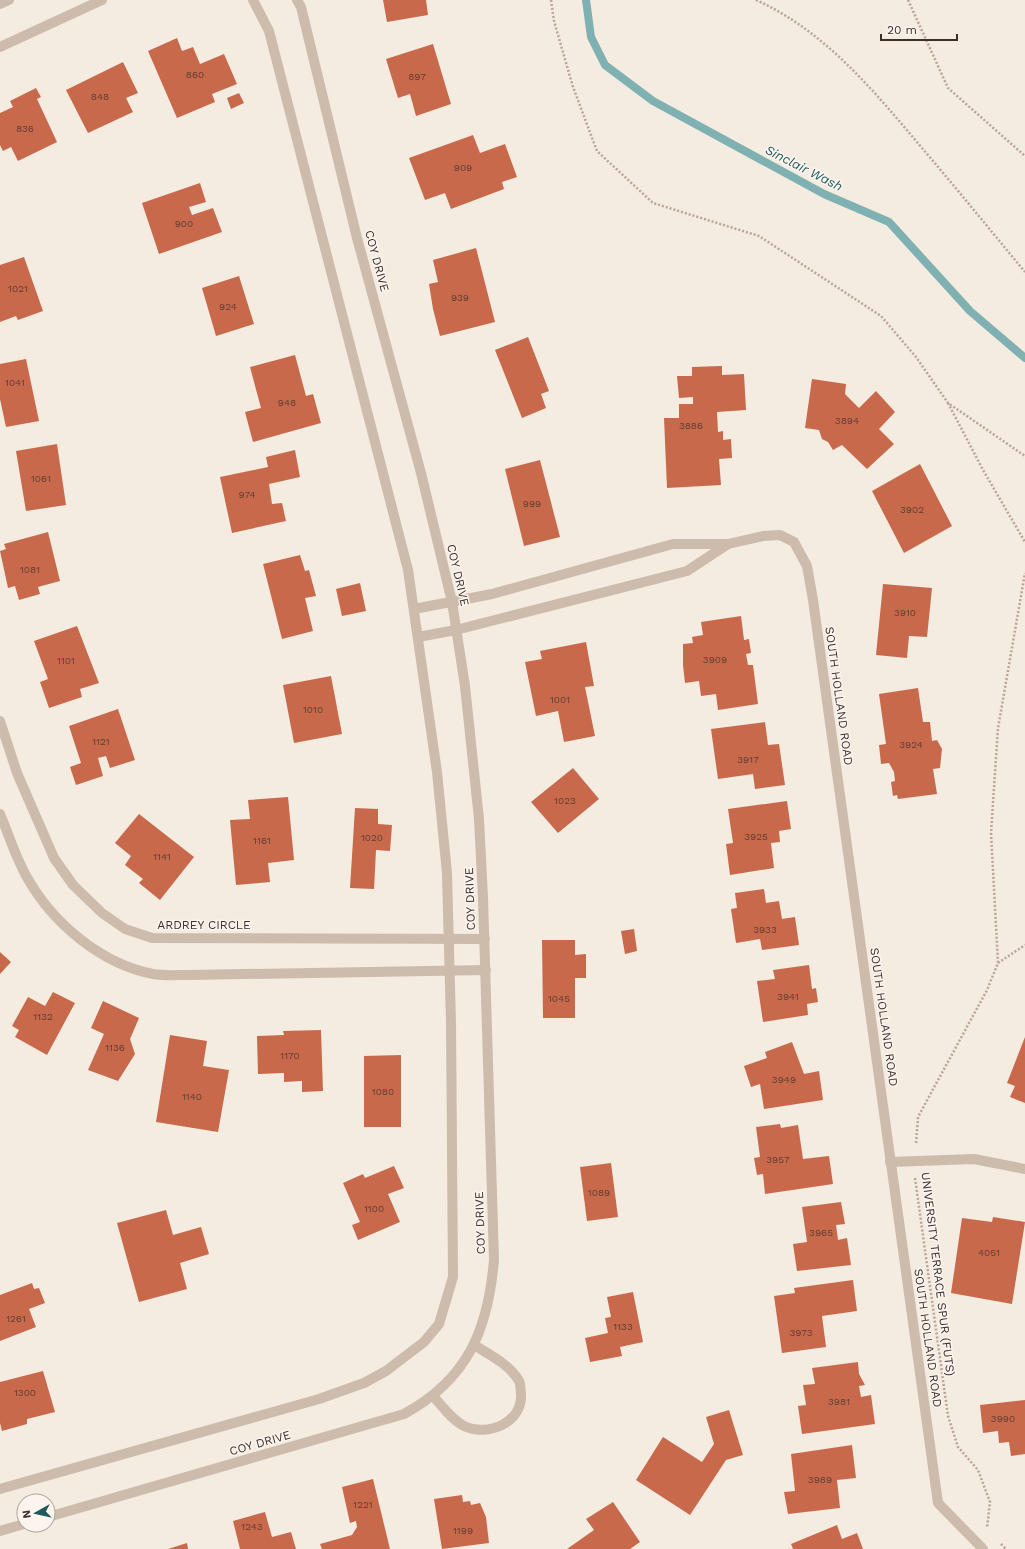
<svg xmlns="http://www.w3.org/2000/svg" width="1025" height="1549" font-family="'Work Sans',sans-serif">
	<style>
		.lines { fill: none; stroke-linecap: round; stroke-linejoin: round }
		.stream { stroke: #7fb0b2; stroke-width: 8 }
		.building { fill: #c8694b }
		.path { stroke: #b9a596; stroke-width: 2.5; stroke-dasharray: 2 2; stroke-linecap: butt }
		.minor { stroke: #cdbbac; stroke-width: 10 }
		.labels { text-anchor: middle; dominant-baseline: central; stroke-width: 3; stroke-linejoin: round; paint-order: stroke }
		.number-label { font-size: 10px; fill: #5e3e33 }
		.street-label { font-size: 12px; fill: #3b302b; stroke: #fbf5ee }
		.water-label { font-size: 13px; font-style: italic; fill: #1f5a5e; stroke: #fbf5ee }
	</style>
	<rect width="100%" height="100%" fill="#f4ebe1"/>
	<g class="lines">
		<path class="stream" d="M586,0l5,37 14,28 48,36 171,93 65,28 81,89 55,47"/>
	</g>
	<g class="building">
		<path d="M383,0h43l2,15 -41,7z"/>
		<path d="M177,38l5,13 11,-4 7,17 24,-10 13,30 -25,10 3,8 -38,16 -29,-67z"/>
		<path d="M433,44l18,60 -35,12 -6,-22 -12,4 -12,-39z"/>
		<path d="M123,62l15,31 -12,5 7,14 -45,21 -22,-43z"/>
		<path d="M36,88l5,9 -4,2 20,43 -39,19 -7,-14 -8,4 -3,-6v-32l13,-6 -3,-6z"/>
		<path d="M239,93l5,10 -13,6 -4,-11z"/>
		<path d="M473,135l7,18 25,-9 12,33 -15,5 2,7 -53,20 -6,-16 -20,7 -16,-42z"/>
		<path d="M200,183l6,19 -17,5 3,8 21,-7 9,24 -63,22 -17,-51z"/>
		<path d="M476,248l19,74 -55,14 -7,-27 -4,-25 9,-2 -5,-22z"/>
		<path d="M24,257l19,54 -25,9 -2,-4 -16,6v-57z"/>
		<path d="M239,276l15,48 -38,12 -14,-48z"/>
		<path d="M528,337l21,54 -8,3 5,14 -24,10 -27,-68z"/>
		<path d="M295,355l11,41 7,-2 8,29 -68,19 -8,-30 16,-4 -11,-41z"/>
		<path d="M26,359l13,62 -33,6 -6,-28v-35z"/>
		<path d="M722,366v9l22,-1 2,36 -29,2 1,20 5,-1v9l8,-1 1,19 -13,1 2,26 -54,3 -3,-70h15v-14h14v-7l-14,1 -2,-22h15v-9z"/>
		<path d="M812,379l34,5 -1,10 14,14 17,-17 19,21 -16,17 15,15 -27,25 -25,-24 -9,5 -5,-8 -6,-3 -3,-9 -14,-2z"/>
		<path d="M57,444l9,61 -40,6 -10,-60z"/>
		<path d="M295,450l5,27 -31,7 3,20 10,-1 4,18 -54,12 -12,-56 48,-10 -2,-10z"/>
		<path d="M540,460l20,77 -36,9 -19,-77z"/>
		<path d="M920,464l32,62 -48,27 -32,-62z"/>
		<path d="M48,532l12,49 -22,6 2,7 -21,6 -4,-14 -7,2 -8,-37 6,-2 -2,-5z"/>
		<path d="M300,555l5,16 4,-1 7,26 -11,2 8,33 -31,8 -19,-75z"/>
		<path d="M360,583l6,28 -24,5 -6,-27z"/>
		<path d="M883,584l49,4 -5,49 -18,-1 -2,22 -31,-3z"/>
		<path d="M741,616l3,24 5,-1 2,14 -5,1 2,11h5l5,39 -40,6 -2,-16 -15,2 -2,-15 -14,2 -2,-18v-21l10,-1 -1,-6 11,-2 -2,-13z"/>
		<path d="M77,626l22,57 -19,6 2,8 -33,11 -9,-26 8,-3 -14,-38z"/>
		<path d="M586,642l8,44 -9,1 10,49 -31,6 -6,-31 -22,5 -11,-54 17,-3 -2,-8z"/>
		<path d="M331,676l11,58 -48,9 -11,-58z"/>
		<path d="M918,688l5,34h7l2,19 5,-1 5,9 -2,19 -7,1 4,25 -39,5 -1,-4 -4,1 -2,-14 4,-1 -1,-9 -5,-9 -8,1 -2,-19 7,-1 -7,-50z"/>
		<path d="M118,709l17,51 -25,8 -4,-12 -8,2 5,18 -27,9 -6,-18 11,-4 -12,-37z"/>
		<path d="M765,722l3,23 11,-1 6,41 -30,4 -2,-15 -35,5 -7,-50z"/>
		<path d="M573,768l26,31 -41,34 -27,-31z"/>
		<path d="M288,797l6,63 -26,3 2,19 -34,3 -6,-65 20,-1 -2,-19z"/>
		<path d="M787,801l4,28 -12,2 1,11 -9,1 3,25 -44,7 -4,-31 7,-1 -5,-34z"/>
		<path d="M355,808l23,1v15l14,1 -2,26 -14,-1 -2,39 -24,-1z"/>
		<path d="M139,814l55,43 -34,43 -21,-17 4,-4 -18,-14 6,-9 -16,-13z"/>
		<path d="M764,889l2,14 13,-2 3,18 13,-2 4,28 -37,5 -2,-11 -24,4 -5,-34 6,-1 -2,-15z"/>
		<path d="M634,929l3,22 -12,3 -4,-23z"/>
		<path d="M542,940h33v15l11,-1v24h-11v40h-32z"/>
		<path d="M0,952l11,10 -11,12z"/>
		<path d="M809,965l3,24 4,-1 2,14 -11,2 1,11 -45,7 -6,-41 18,-2 -2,-9z"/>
		<path d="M53,992l22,11 -28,52 -32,-18 4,-7 -7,-4 16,-29 17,9z"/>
		<path d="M103,1001l36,17 -9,21 5,15 -17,27 -30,-11 16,-36 -13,-6z"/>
		<path d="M321,1030l2,61 -21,1v-11l-18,1v-9l-26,1 -1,-38 27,-1 -1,-4z"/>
		<path d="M170,1035l37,6 -4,25 26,4 -11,62 -62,-10z"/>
		<path d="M1025,1037v66l-15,-6 5,-11 -8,-3z"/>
		<path d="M792,1042l12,32 15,-3 4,29 -59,9 -4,-25 -9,3 -7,-21 23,-8 -2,-6z"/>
		<path d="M401,1055v72h-37v-71z"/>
		<path d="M780,1124l1,4 17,-3 5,34 26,-3 4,28 -68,10 -2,-20 -6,1 -3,-17 6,-1 -4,-30z"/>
		<path d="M611,1163l7,54 -31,4 -7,-54z"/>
		<path d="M394,1166l10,22 -16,6 12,28 -42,18 -6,-15 8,-3 -17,-39 20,-9 2,4z"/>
		<path d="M841,1202l4,22 -9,1 2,15 9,-2 4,27 -54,6 -4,-27 14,-2 -5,-35z"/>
		<path d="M166,1210l7,25 28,-8 8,27 -29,9 7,26 -48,13 -22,-79z"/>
		<path d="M993,1217l32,5 -13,82 -61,-11 11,-75 30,4z"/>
		<path d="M853,1280l4,31 -35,5 4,31 -44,6 -8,-57 21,-3 -1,-5z"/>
		<path d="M32,1283l2,6 5,-1 6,15 -16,6 7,18 -36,14v-46z"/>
		<path d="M633,1292l10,50 -23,5 2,9 -32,6 -5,-24 23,-5 -3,-15 6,-1 -4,-20z"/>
		<path d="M858,1362l1,12 6,11 -6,1 2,11 10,-2 4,29 -73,10 -4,-28 8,-1 -3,-20 12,-1 -3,-16z"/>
		<path d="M43,1371l12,41 -28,7v5l-25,7 -2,-8v-41z"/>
		<path d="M1025,1400v54l-14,2 -2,-14 -10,1 -1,-12 -15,2 -3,-28z"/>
		<path d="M729,1410l14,45 -17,5 -36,55 -54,-35 27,-43 39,25 12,-18 -8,-27z"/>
		<path d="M852,1445l4,33 -19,2 3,28 -52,6 -4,-22 11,-1 -4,-37z"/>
		<path d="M373,1479l17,70h-68l-2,-5 32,-9 5,-8 -1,-6 -6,2 -8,-36z"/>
		<path d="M462,1495l1,7 7,-1 1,4 9,-2 6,14 3,26 -47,6 -8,-50z"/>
		<path d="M613,1502l27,40 -10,7h-63l27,-19 -8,-11z"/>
		<path d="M265,1512l7,25 19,-5 5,17h-56l-7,-28z"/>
		<path d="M837,1525l5,14 15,-6 6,16h-70l-2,-5z"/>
		<path d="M187,1543l1,6h-20z"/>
	</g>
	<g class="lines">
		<g class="path">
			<path d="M551,0l3,21 19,66 24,64 56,52 106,33 122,80 35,41 32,46 77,53"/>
			<path d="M756,0c69,31 118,91 166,148 35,41 69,83 103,124"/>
			<path d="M908,0l40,88 77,68"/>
			<path d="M948,403l35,67 42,72"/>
			<path d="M998,963l27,-18"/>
			<path d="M916,1143l2,-26 69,-127 11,-27 -7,-130 7,-105 27,-155"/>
			<path d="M915,1178l33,238 10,31 20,23 12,32 -3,26"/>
			<path d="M1001,1544l5,5"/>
		</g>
		<g class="minor">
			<path d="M0,4l9,-4"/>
			<path d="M0,47l102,-47"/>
			<path d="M414,609l78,-15 181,-50h55l35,-8 17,-1 14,7 13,24 6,34 125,903 45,46"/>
			<path d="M418,637l38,-7 231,-59 41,-27"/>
			<path d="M0,721l17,52 37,85 19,27 29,28 23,16 27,9 333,1"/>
			<path d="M0,814c9,21 16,45 28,65 25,44 73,85 125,95 11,2 25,1 36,1l297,-5"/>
			<path d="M890,1162l84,-3 51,10"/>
			<path d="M433,1396c9,10 19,24 31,30 24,11 59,-3 57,-33 -1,-4 0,-9 -2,-12 -10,-17 -29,-26 -45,-36"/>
			<path d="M0,1489l319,-90 45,-16 22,-12 38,-29 15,-18 14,-47 -2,-254 -4,-150 -10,-101 -29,-202 -139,-539 -16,-31"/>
			<path d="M48,1517l356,-103c64,-35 84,-84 90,-154l-11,-362 -4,-79 -14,-133 -13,-84 -31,-129 -64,-235 -56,-231 -4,-7"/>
			<path d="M0,1531l24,-7"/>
		</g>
	</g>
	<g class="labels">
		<g class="number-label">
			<text x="195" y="74">860</text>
			<text x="417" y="76">897</text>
			<text x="100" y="96">848</text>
			<text x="25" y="128">836</text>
			<text x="463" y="167">909</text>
			<text x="184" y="223">900</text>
			<text x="18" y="288">1021</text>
			<text x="460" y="297">939</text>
			<text x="228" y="306">924</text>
			<text x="15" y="382">1041</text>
			<text x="287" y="402">948</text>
			<text x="847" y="420">3894</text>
			<text x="691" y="425">3886</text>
			<text x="41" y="478">1061</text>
			<text x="247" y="494">974</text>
			<text x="532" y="503">999</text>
			<text x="912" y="509">3902</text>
			<text x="30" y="569">1081</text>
			<text x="905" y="612">3910</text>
			<text x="715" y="659">3909</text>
			<text x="66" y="660">1101</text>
			<text x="560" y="699">1001</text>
			<text x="313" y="709">1010</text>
			<text x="101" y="741">1121</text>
			<text x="911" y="744">3924</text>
			<text x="748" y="759">3917</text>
			<text x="565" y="800">1023</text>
			<text x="756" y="836">3925</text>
			<text x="372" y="837">1020</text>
			<text x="262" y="840">1161</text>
			<text x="162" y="856">1141</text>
			<text x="765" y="929">3933</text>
			<text x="788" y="996">3941</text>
			<text x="559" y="998">1045</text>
			<text x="43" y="1016">1132</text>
			<text x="115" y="1047">1136</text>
			<text x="290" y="1055">1170</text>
			<text x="784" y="1079">3949</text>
			<text x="383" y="1091">1080</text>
			<text x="192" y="1096">1140</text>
			<text x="778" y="1159">3957</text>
			<text x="599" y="1192">1089</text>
			<text x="374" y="1208">1100</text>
			<text x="821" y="1232">3965</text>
			<text x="989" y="1252">4051</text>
			<text x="16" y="1318">1261</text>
			<text x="623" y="1326">1133</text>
			<text x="801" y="1332">3973</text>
			<text x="25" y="1392">1300</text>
			<text x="839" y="1401">3981</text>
			<text x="1003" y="1418">3990</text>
			<text x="820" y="1479">3989</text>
			<text x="363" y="1504">1221</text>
			<text x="252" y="1526">1243</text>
			<text x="463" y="1530">1199</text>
		</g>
		<g class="street-label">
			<text transform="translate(377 261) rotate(75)">COY DRIVE</text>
			<text transform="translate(458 575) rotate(77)">COY DRIVE</text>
			<text transform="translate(839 696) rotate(82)">SOUTH HOLLAND ROAD</text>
			<text transform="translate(470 899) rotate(-92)">COY DRIVE</text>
			<text x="204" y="925">ARDREY CIRCLE</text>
			<text transform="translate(884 1017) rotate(82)">SOUTH HOLLAND ROAD</text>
			<text transform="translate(480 1223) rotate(-92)">COY DRIVE</text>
			<text transform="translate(938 1274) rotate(83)">UNIVERSITY TERRACE SPUR (FUTS)</text>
			<text transform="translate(928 1338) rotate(82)">SOUTH HOLLAND ROAD</text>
			<text transform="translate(260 1443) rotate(-16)">COY DRIVE</text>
		</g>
		<g class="water-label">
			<text transform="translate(804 168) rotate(27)">Sinclair Wash</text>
		</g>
	</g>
	<g transform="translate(36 1513) rotate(262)"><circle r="19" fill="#fbf5ee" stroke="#aea6a0"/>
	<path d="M0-3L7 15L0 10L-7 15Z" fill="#1f5a5e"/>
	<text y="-6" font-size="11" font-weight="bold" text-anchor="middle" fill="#3b302b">N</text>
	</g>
	<path d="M881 34v6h76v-6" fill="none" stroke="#3b302b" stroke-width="2"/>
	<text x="887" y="34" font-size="12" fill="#3b302b" stroke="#fbf5ee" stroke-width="3" paint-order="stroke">20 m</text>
</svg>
